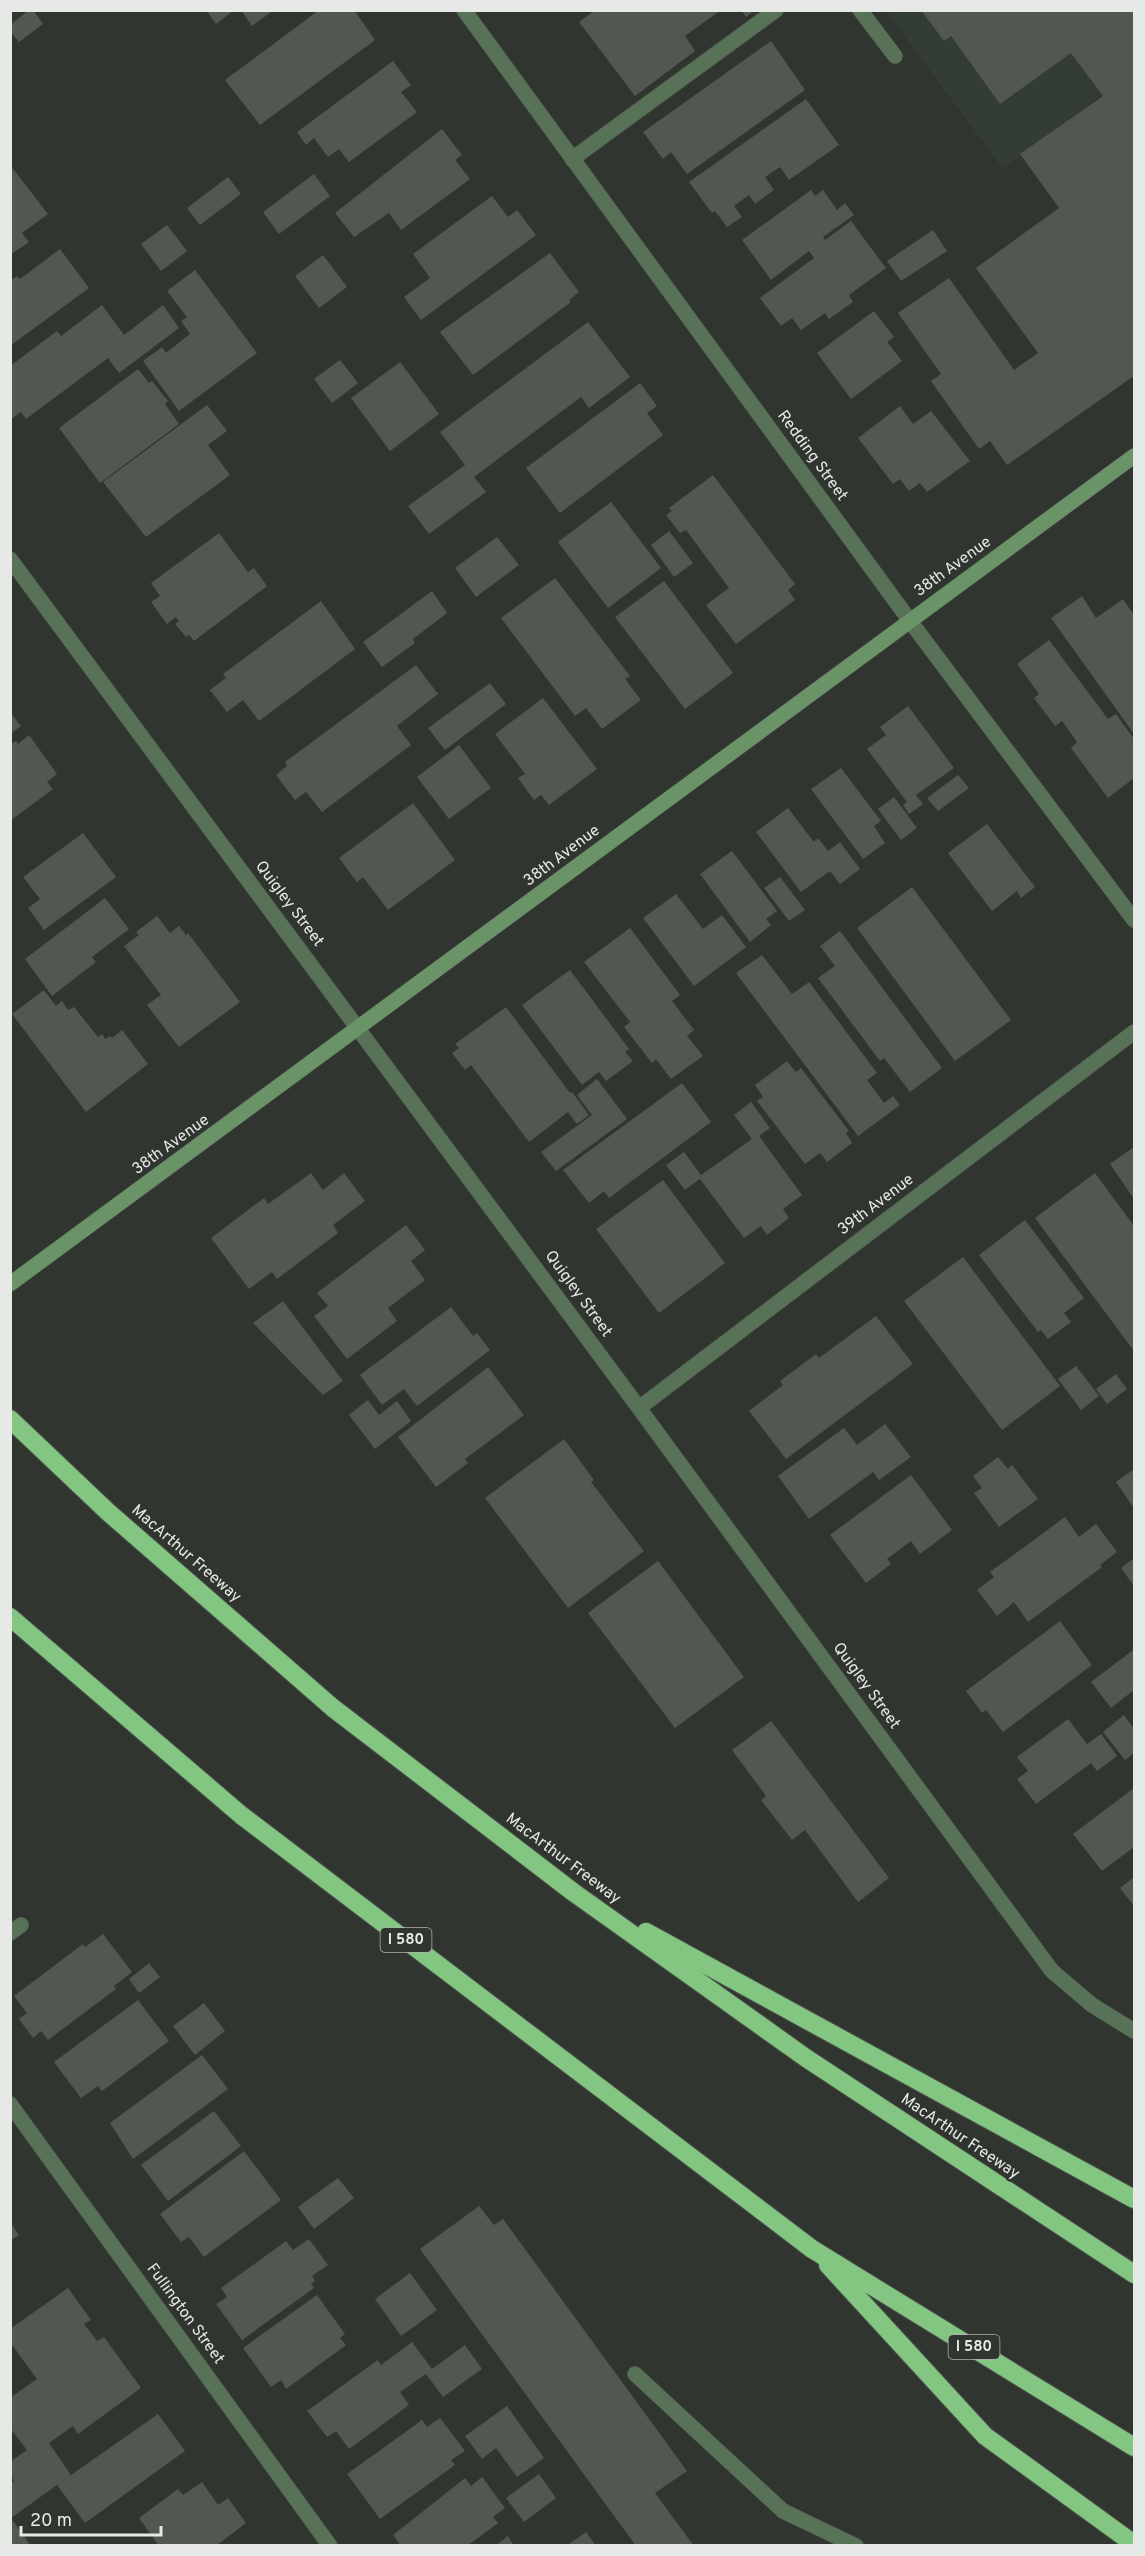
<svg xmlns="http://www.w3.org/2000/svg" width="1145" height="2556" font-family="Overpass,sans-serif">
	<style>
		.built { fill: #333d33 }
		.building { fill: #525752 }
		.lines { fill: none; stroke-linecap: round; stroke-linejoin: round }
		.lane-casing { stroke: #4e524d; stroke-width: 16 }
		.street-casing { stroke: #4e524d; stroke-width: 16 }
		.secondary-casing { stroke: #4e524d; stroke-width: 16 }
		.highway-casing { stroke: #4e524d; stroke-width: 20 }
		.lane { stroke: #577256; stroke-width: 15 }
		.street { stroke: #577256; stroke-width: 15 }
		.secondary { stroke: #6a9468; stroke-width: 15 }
		.highway { stroke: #83c681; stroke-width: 18 }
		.labels { text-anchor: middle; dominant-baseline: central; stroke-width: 5; stroke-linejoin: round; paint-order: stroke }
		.shield { fill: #313530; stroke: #b0b3af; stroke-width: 1.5 }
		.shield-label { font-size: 15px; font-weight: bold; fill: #e6e9e6 }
		.street-label { font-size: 16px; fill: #e6e9e6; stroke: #313530 }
	</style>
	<rect width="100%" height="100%" fill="#313530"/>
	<path class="built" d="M886,11h248v60l-131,98z"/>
	<g class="building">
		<path d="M29,10h4l10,14 -24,18 -9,-11v-6z"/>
		<path d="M206,10h28l-18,14z"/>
		<path d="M241,10h33l-22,16z"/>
		<path d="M319,10h35l21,30 -115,85 -35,-45z"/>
		<path d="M595,10h126l-36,26 10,15 -60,45 -56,-74z"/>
		<path d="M741,10h14l-9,7z"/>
		<path d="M921,10h213v366l-127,89 -17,-24 -11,8 -48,-68 10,-7 -43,-61 51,-35 65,92 24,-17 -62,-85 83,-60 -39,-54 83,-58 -32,-43 -71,51 -49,-68 -7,5z"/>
		<path d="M771,41l34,49 -118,84 -16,-22 -8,7 -20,-27z"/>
		<path d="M393,61l18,24 -10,7 16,20 -68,50 -10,-13 -11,8 -14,-19 -8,7 -9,-13z"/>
		<path d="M806,99l33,46 -50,35 -9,-13 -15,10 9,13 -19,14 -6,-9 -15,11 8,11 -15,10 -12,-16 -3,2 -23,-31z"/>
		<path d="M442,129l20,26 -7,5 15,19 -69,51 -12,-17 -35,24 -19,-24z"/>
		<path d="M10,165l38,49 -26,19 7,9 -19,13z"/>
		<path d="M314,174l16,22 -51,38 -16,-22z"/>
		<path d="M228,177l13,17 -41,31 -13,-17z"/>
		<path d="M811,190l4,6 8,-6 14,20 8,-7 9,12 -31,22 2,3 26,-19 35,47 -37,27 4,7 -24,17 -4,-6 -24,17 -9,-12 -11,8 -21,-28 54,-40 -5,-7 -38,29 -29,-40z"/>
		<path d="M492,196l16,21 9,-7 19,25 -115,85 -17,-23 26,-19 -17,-24z"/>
		<path d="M167,225l20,26 -26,20 -20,-27z"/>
		<path d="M933,230l14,21 -46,30 -14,-20z"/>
		<path d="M60,249l29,39 -79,58v-65l7,-5 3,3z"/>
		<path d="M550,253l29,39 -10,8 2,2 -98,73 -33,-43z"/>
		<path d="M323,255l24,32 -28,21 -24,-32z"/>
		<path d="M195,270l62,83 -78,58 -36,-50 19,-14 4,6 24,-19 -9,-13 6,-4 -20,-26z"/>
		<path d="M102,305l22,30 39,-30 16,23 -60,45 -11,-15 -82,61 -5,-7 -11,8v-54l47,-35 4,5z"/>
		<path d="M874,311l20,26 -7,5 15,19 -51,38 -34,-46z"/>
		<path d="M588,322l42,55 -41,31 -8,-11 -107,80 12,15 -57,42 -21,-28 57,-41 -25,-33z"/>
		<path d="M340,360l18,23 -26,20 -18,-24z"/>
		<path d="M400,362l39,52 -49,37 -39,-53z"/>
		<path d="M138,369l11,14 3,-2 16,20 -3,3 14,20 -79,59 -41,-55z"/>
		<path d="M640,383l17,23 -10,7 16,22 -103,78 -34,-45z"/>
		<path d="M207,405l20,26 -19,14 22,30 -84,62 -43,-55z"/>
		<path d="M900,406l13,18 18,-13 39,50 -43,31 -7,-9 -11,8 -9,-12 -7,5 -35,-46z"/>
		<path d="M713,475l82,109 -7,6 7,10 -59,44 -30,-39 23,-17 -43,-58 -6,3 -14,-18 6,-4 -3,-3z"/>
		<path d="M611,502l50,66 -53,40 -50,-66z"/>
		<path d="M669,531l24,32 -19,14 -23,-32z"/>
		<path d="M219,533l29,39 6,-4 13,18 -73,55 -5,-6 -3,2 -11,-13 4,-3 -3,-4 -9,7 -16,-22 9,-6 -9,-13z"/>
		<path d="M497,537l22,28 -43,32 -21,-29z"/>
		<path d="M555,578l75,98 -5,3 16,21 -39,29 -16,-21 -11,8 -74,-98z"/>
		<path d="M664,581l69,92 -48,36 -70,-92z"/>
		<path d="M432,591l15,22 -34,26 2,4 -33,24 -19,-25z"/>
		<path d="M1082,596l14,22 27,-19 11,16v119l-83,-116z"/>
		<path d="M321,601l34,48 -96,72 -16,-21 -16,12 -17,-22 16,-12 -3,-4z"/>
		<path d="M1049,640l59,79 8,-5 18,25v39l-26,20 -37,-50 6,-6 -15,-21 -7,5 -21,-28 5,-4 -22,-30z"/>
		<path d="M416,665l22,29 -41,32 14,19 -89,67 -16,-20 -11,8 -19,-25 11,-9 -2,-4z"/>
		<path d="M490,683l16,21 -61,46 -17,-22z"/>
		<path d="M543,698l54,71 -48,36 -8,-10 -7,5 -16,-22 7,-4 -30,-40z"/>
		<path d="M908,706l46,62 -38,27 7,9 -14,10 -6,-9 4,-3 -40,-53 19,-14 -6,-8z"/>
		<path d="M10,712l11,14 -11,8z"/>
		<path d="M29,735l28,39 -10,8 6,7 -43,32v-77l6,-3 2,3z"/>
		<path d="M459,745l32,43 -42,31 -32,-42z"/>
		<path d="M841,768l40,53 -7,5 11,17 -22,16 -52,-70z"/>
		<path d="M958,775l11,13 -31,23 -11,-13z"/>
		<path d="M894,797l23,31 -16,12 -23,-31z"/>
		<path d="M413,803l42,57 -67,50 -25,-33 -6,5 -18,-24z"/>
		<path d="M788,808l26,34 4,-4 10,13 12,-9 20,27 -20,15 -10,-13 -29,21 -45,-60z"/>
		<path d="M987,824l48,63 -14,11 -4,-7 -25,20 -44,-58z"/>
		<path d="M83,833l33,44 -72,53 -16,-22 12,-9 -17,-22z"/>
		<path d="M732,851l45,60 -11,8 5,6 -21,17 -50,-68z"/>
		<path d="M780,877l25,33 -16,11 -25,-33z"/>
		<path d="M912,887l99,133 -56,41 -98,-133z"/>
		<path d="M676,894l27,35 19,-14 24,32 -52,39 -51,-68z"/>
		<path d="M105,898l24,31 -37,28 4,5 -44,34 -27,-37z"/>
		<path d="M157,916l13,17 9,-7 7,9 2,-2 52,69 -61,45 -32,-42 14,-10 -37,-49 15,-11 -3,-3z"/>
		<path d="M630,928l50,67 -8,6 22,29 -7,6 16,20 -32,23 -15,-20 -4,4 -28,-36 6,-5 -46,-60z"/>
		<path d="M840,931l102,137 -32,24 -26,-34 -4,3 -62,-83 17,-12 -15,-20z"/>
		<path d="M762,955l30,39 17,-12 68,91 -10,7 17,23 9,-7 7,9 -42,31 -122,-163z"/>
		<path d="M570,970l59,79 -4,3 8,9 -27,20 -7,-9 -17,13 -60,-80z"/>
		<path d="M44,990l12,16 6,-5 6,9 6,-3 24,30 4,-3 3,5 5,-3 2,2 10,-8 26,34 -62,48 -74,-98z"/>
		<path d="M506,1007l64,86 2,-1 17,23 -12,9 -9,-12 -39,30 -58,-77 -6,5 -13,-17 7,-5 -4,-4z"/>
		<path d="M787,1061l9,11 5,-4 48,63 -3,2 6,10 -25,19 -7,-9 -15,11 -48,-63 6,-4 -8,-12z"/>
		<path d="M597,1079l30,40 -71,52 -15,-19 51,-37 -15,-20z"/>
		<path d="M682,1083l29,39 -102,76 -5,-7 -15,12 -26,-33z"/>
		<path d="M751,1102l19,26 -11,8 43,59 -19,14 6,9 -22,17 -6,-9 -17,12 -44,-59 -15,11 -19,-25 18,-13 17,23 51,-36 -18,-24z"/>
		<path d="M1134,1147v52l-24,-35z"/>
		<path d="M311,1173l12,17 21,-17 21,28 -32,24 5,8 -61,46 -5,-7 -23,17 -38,-51 53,-40 4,6z"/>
		<path d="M1095,1173l39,53v125l-99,-133z"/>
		<path d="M663,1180l62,83 -66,50 -63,-84z"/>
		<path d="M1025,1220l59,78 -20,15 7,9 -23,17 -7,-9 -3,2 -59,-77z"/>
		<path d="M406,1225l19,25 -14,11 14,19 -37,28 9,13 -50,38 -33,-43 14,-10 -11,-13z"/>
		<path d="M963,1257l97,129 -58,44 -98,-129z"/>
		<path d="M283,1301l60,80 -20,14 -70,-72z"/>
		<path d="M451,1307l22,29 4,-3 13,17 -73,56 -13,-17 -22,16 -22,-30z"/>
		<path d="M876,1316l37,48 -127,95 -37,-48 34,-26 -3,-4 36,-27 3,4z"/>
		<path d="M1076,1366l23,30 -18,14 -23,-31z"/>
		<path d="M488,1367l36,48 -59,44 3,4 -32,24 -38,-50z"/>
		<path d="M1116,1374l11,15 -20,15 -11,-15z"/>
		<path d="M368,1400l11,15 18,-14 14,20 -36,28 -26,-34z"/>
		<path d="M885,1424l26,33 -32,23 -6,-8 -64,47 -31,-43 66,-48 13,17z"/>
		<path d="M564,1439l30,41 -3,2 53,69 -76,57 -83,-110z"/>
		<path d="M998,1457l10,12 4,-4 26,34 -39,28 -25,-34 8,-5 -9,-12z"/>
		<path d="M1134,1469v39l-18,-26z"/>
		<path d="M911,1475l41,55 -32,24 -9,-13 -24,18 4,5 -25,19 -36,-48z"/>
		<path d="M1065,1517l14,20 17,-13 21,28 -17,13 2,2 -74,55 -14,-20 -17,14 -20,-26 17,-13 -4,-5z"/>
		<path d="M1134,1558v28l-13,-18z"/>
		<path d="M658,1561l86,116 -69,51 -87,-115z"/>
		<path d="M1060,1621l32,44 -89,67 -17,-22 -4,3 -16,-22z"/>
		<path d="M1133,1650l1,40 -23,18 -20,-26z"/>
		<path d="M1124,1715l10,14v24l-9,7 -22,-28z"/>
		<path d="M1068,1719l19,25 14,-10 16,22 -20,15 -6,-8 -55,41 -19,-25 11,-8 -11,-14z"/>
		<path d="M771,1721l118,157 -31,24 -53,-72 -13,10 -31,-40 5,-4 -34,-46z"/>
		<path d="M1134,1788v59l-32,24 -29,-37z"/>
		<path d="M1134,1877v29l-14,-18z"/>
		<path d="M103,1934l29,38 -18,14 2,3 -68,51 -7,-9 -8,7 -14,-19 8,-6 -13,-17 69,-52 2,3z"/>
		<path d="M149,1963l11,14 -21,16 -10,-14z"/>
		<path d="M138,2000l31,41 -67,50 -4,-5 -17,12 -27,-36z"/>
		<path d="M204,2003l21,28 -30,24 -22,-29z"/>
		<path d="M202,2055l26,34 -95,70 -23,-36z"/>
		<path d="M214,2111l27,35 -73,55 -27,-36z"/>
		<path d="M244,2151l37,49 -77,57 -15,-20 -8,5 -21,-28z"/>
		<path d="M338,2178l16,20 -40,31 -16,-22z"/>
		<path d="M479,2206l15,19 9,-6 184,252 -32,22 39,53h-58l-216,-297z"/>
		<path d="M10,2222l9,13 -9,6z"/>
		<path d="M309,2239l19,26 -16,11 3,5 -4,3 3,4 -72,52 -26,-36 11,-7 -6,-9 65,-47 7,9z"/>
		<path d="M410,2273l27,37 -36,26 -26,-37z"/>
		<path d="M68,2288l23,32 -7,4 13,17 7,-4 37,51 -63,46 -5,-8 -24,17 22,32 87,-61 27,37 -100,72 -28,-38 -46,33 20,28h-21v-62l4,-3 -4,-6v-13l17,-12 -17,-22v-30l27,-19 -27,-37v-13z"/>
		<path d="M317,2295l28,39 -5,4 6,7 -60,44 -5,-9 -10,7 -28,-39z"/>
		<path d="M412,2342l20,27 33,-24 17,24 -39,28 -17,-23 -26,18 9,13 -60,44 -13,-18 -9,6 -20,-26 71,-51 3,5z"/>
		<path d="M507,2406l37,52 -27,19 -21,-29 -14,11 -17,-23z"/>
		<path d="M440,2418l25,33 -14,9 4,5 -75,54 -33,-45 75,-54 5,7z"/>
		<path d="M539,2474l17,24 -32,24 -18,-24z"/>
		<path d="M482,2477l23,31 -12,9 5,6 -31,23h-66l-8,-11 72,-57 6,8z"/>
		<path d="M202,2482l16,23 10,-7 18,25 -30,23h-57l-20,-28 39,-29 5,6z"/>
		<path d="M586,2532l10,14h-30z"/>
		<path d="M508,2536l6,10h-19z"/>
	</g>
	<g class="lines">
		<g class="lane-casing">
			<g id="lane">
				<path d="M860,10l35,46"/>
				<path d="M572,159l204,-149"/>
				<path d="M635,2374l148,137"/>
			</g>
		</g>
		<g class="street-casing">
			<g id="street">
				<path d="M464,10l446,611 224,299"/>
				<path d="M10,559l629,849 413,563 40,34 42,26"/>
				<path d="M639,1408l495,-376"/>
				<path d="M10,1933l11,-8"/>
				<path d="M10,2104l320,442"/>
				<path d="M783,2511l73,35"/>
			</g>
		</g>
		<g class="secondary-casing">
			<path id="secondary" d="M10,1284l1124,-828"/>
		</g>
		<g class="highway-casing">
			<g id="highway">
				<path d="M10,1419l98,93 225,196 240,184 233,166 328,216"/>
				<path d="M10,1617l231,198 571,434 322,198"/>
				<path d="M646,1932l488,267"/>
				<path d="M828,2265l157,171 149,108"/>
			</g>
		</g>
		<use href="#lane" class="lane"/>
		<use href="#street" class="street"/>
		<use href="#secondary" class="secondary"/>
		<use href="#highway" class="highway"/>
	</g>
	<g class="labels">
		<g class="shield">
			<rect x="380.5" y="1928" width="51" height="24" rx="4.5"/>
			<rect x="948.5" y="2335" width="51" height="24" rx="4.5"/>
		</g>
		<g class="shield-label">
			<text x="406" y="1940">I 580</text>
			<text x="974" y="2347">I 580</text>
		</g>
		<g class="street-label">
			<text transform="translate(812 456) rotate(54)">Redding Street</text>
			<text transform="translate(953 567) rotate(-36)">38th Avenue</text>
			<text transform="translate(562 856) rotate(-37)">38th Avenue</text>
			<text transform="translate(289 904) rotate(53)">Quigley Street</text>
			<text transform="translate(171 1145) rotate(-36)">38th Avenue</text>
			<text transform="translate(876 1205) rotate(-37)">39th Avenue</text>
			<text transform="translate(578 1294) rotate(54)">Quigley Street</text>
			<text transform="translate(186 1554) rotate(41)">MacArthur Freeway</text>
			<text transform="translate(866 1686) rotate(54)">Quigley Street</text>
			<text transform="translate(563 1859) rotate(37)">MacArthur Freeway</text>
			<text transform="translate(960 2137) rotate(34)">MacArthur Freeway</text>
			<text transform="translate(185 2314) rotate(54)">Fullington Street</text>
		</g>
	</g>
	<rect width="1145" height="2556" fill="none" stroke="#e6e9e6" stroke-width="24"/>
	<path d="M21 2526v9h140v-9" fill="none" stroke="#e6e9e6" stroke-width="3"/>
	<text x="30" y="2526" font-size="18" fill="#e6e9e6" stroke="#313530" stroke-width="4.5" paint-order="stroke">20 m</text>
</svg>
